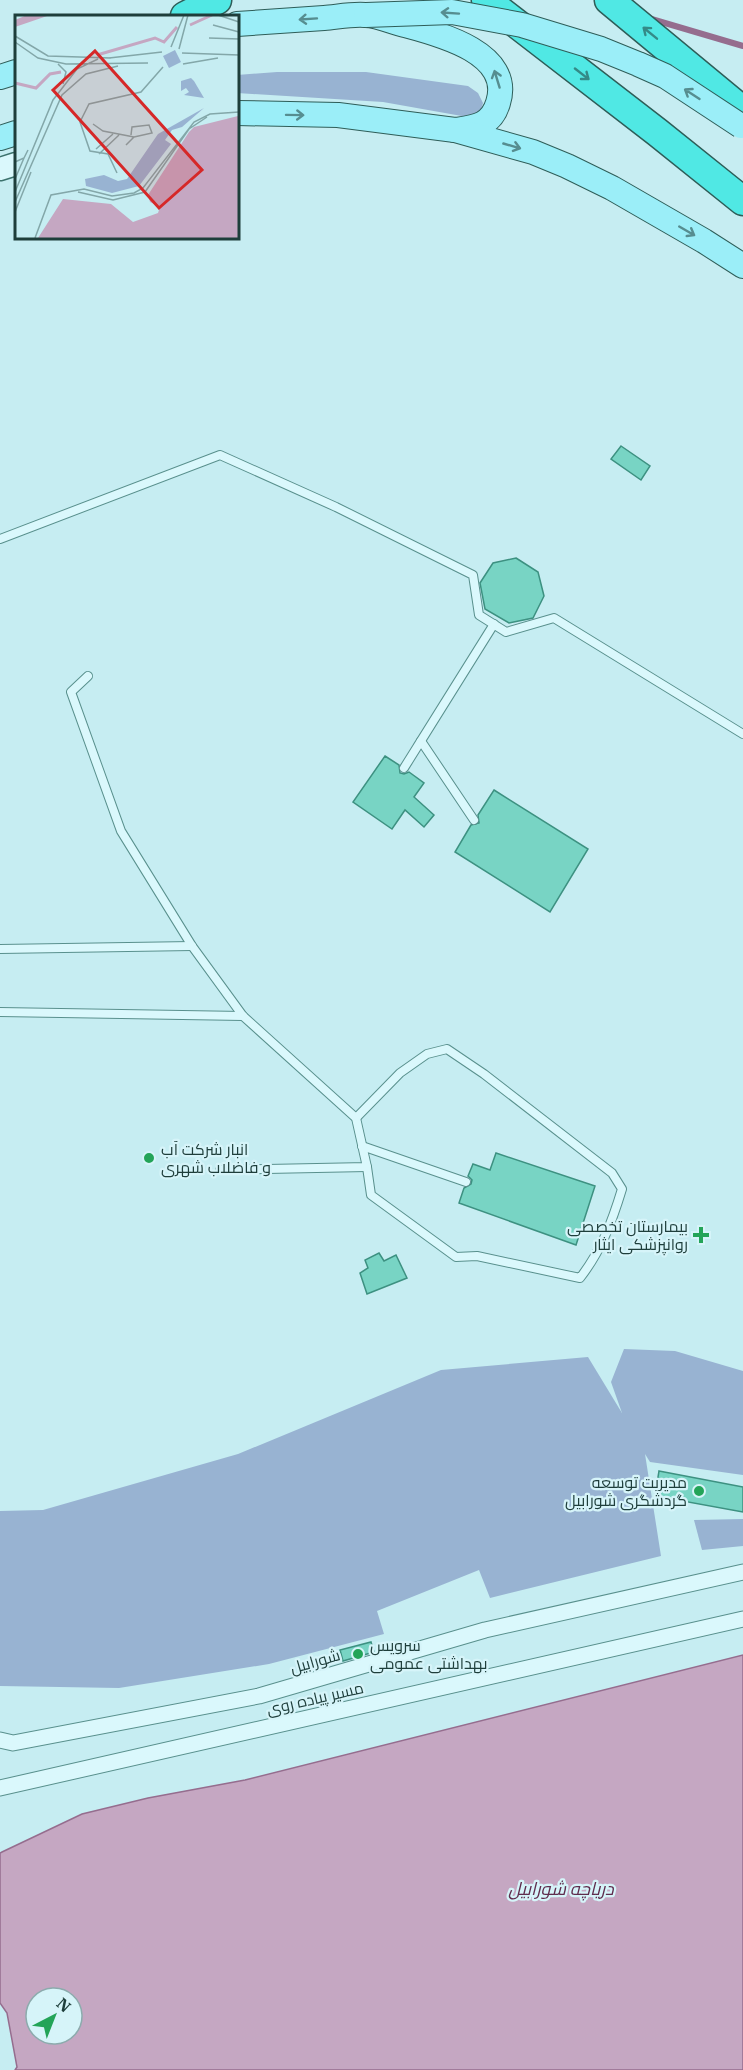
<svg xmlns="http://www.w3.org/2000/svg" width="743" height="2070" font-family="'IBM Plex Serif',Cairo,serif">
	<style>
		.green { fill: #98b3d2 }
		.water { fill: #c5a7c2; stroke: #956d8e; stroke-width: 1.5; fill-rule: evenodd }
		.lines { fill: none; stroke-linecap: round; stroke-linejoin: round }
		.stream { stroke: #956d8e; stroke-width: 6 }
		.building { fill: #78d4c4; stroke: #3d9181; stroke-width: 1.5 }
		.lane-casing { stroke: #59908d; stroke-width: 10 }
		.street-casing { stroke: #59908d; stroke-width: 17 }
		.secondary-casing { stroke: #3c726d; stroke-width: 25 }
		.primary-casing { stroke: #2e5d58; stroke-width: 26 }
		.highway-casing { stroke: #2e5d58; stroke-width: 31 }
		.lane { stroke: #daf8fc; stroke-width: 8 }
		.street { stroke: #daf8fc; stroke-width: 15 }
		.secondary { stroke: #daf8fc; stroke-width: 22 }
		.primary { stroke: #9beef8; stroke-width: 24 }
		.highway { stroke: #50e8e4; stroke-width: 28 }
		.primary-bridge-casing { stroke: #2e5d58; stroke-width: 26; stroke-linecap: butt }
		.primary-bridge { stroke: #9beef8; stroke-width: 24 }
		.oneway { stroke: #568d90 }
		.oneway2 { stroke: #348a87 }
		.poi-dot { fill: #23a458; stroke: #d6f4f9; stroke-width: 2 }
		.labels { text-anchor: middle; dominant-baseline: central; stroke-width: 4.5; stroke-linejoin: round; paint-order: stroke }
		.poi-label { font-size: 16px; fill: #1e3e3b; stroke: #d6f4f9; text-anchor: start }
		.street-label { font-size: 16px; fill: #1e3e3b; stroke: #d6f4f9 }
		.water-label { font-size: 18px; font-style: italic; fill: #5f2c4d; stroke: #d6f4f9 }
		.inset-river { fill: none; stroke: #c5a7c2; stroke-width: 3 }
		.inset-road { fill: none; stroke: #83a7a9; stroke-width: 1.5 }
		.view { fill: #d62828; fill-opacity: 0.15; stroke: #d62828; stroke-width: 3 }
		.inset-edge { fill: none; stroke: #1e3e3b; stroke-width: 3 }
	</style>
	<rect width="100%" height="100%" fill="#c6edf2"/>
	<g class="green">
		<path d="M277,72h89l102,14 10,7 5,10 -3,10 -7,5 -90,-16 -146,-9v-18z"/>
		<path d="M624,1349l51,2 68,20v104l-93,-13 -5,-8 16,102 -171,42 -11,-28 -102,41 7,23 -115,30 -150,24 -119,-2v-175l43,-1 195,-56 203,-84 147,-13 34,56 -11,-31z"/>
		<path d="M743,1519v27l-41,4 -8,-30z"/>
	</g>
	<path class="water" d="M743,1655v415h-728l2,-3 -10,-54 -7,-10v-150l2,-1 80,-38 66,-16 97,-18zM36,1998h36v36h-36z"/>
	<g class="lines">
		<path class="stream" d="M648,18l95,28"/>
	</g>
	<g class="building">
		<path d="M621,446l29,20 -9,14 -30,-21z"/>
		<path d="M516,558l22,14 6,24 -11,22 -24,5 -24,-14 -5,-26 13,-20z"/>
		<path d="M385,756l14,9 1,8 4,1 5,-2 15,11 -10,14 20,18 -10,12 -19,-17 -13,19 -39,-27z"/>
		<path d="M494,790l94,59 -38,63 -95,-60 16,-27 8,-2 -1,-8z"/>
		<path d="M496,1153l99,33 -19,59 -117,-42 5,-15 7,-4 1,-4 -4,-4 5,-12 17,6z"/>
		<path d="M379,1253l5,8 12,-6 11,23 -40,16 -7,-21 8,-5 -3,-8z"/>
		<path d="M659,1471l84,16v25l-88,-16z"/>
		<path d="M371,1642l3,10 -31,9 -3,-11z"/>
	</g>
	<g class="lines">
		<g class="lane-casing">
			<g id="lane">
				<path d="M0,539l220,-84 116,52 137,68 6,40 27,17 48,-14 189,116"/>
				<path d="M88,676l-17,16 50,139 71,115 51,70 113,102 11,49 -147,3"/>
				<path d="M421,741l53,79"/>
				<path d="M404,768l90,-144"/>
				<path d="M0,949l192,-3"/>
				<path d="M0,1012l243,4"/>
				<path d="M356,1118l44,-45 27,-19 20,-5 37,25 128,99 10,16c-10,33 -21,62 -42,89l-103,-22 -21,1 -85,-62 -4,-28"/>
				<path d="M362,1146l104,36"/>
			</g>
		</g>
		<g class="street-casing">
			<g id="street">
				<path d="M0,1740l13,3 246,-47 226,-66 258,-58"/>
				<path d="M0,1788l743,-169"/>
			</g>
		</g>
		<g class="secondary-casing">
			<path id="secondary" d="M0,169l16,-5"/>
		</g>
		<g class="primary-casing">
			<g id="primary">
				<path d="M237,24c29,-2 58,-4 87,-6 13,-1 27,-4 41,-3 13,0 27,7 40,10 34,9 109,28 93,78 -7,23 -23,24 -43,27"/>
				<path d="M0,77l16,-5"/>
				<path d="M237,113l101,2 117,15 78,22 34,14 45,22 92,53 39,25"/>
				<path d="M0,138l16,-5"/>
			</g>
		</g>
		<g class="highway-casing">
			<g id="highway">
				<path d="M486,0l171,132 86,69"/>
				<path d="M609,0l134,111"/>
				<path d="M185,16l32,-16"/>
			</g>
		</g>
		<use href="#lane" class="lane"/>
		<use href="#street" class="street"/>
		<use href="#secondary" class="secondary"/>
		<use href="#primary" class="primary"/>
		<use href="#highway" class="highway"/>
		<g class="primary-bridge-casing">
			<path id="primary-bridge" d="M366,15l86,-3 70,13 79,24 37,15 27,12 76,50"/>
		</g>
		<use href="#primary-bridge" class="primary-bridge"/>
	</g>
	<defs><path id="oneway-shaft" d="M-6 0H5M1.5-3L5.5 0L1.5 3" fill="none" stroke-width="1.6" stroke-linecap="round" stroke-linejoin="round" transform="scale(1.5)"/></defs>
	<g class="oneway">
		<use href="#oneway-shaft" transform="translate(450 13) rotate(-176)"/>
		<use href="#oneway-shaft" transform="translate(308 19) rotate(176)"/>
		<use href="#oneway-shaft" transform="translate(497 79) rotate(-107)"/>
		<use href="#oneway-shaft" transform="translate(692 94) rotate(-147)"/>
		<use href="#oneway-shaft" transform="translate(295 115) rotate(1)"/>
		<use href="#oneway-shaft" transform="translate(512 146) rotate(16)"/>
		<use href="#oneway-shaft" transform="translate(687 231) rotate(30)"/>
	</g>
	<g class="oneway2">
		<use href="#oneway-shaft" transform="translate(650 33) rotate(-141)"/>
		<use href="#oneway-shaft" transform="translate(582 74) rotate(38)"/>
	</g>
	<g class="poi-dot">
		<circle cx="149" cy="1158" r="6"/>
		<path d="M698 1226h6v6h6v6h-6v6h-6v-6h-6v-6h6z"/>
		<circle cx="699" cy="1491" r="6"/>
		<circle cx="358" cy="1654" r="6"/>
	</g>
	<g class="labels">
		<g class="poi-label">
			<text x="161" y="1149">انبار شرکت آب<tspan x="161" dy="18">و فاضلاب شهری</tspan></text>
			<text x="688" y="1226" text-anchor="end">بیمارستان تخصصی<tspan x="688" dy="18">روانپزشکی ایثار</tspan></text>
			<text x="687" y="1482" text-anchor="end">مدیریت توسعه<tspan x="687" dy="18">گردشگری شورابیل</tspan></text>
			<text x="370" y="1645">سرویس<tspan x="370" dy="18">بهداشتی عمومی</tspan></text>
		</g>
		<g class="street-label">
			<text transform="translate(315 1661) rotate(-16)">شورابیل</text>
			<text transform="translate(315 1698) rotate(-13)">مسیر پیاده روی</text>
		</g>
		<g class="water-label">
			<text x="561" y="1888">دریاچه شورابیل</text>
		</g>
	</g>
	<g transform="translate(15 15)">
		<rect width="224" height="224" fill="#c6edf2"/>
		<path d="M160,35l6,12 -12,6 -6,-12zM176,63l3,3 10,17 -20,-3 5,-3 -3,-4 -5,3v-10zM189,93l-22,19 -10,3 -7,10 6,4 -32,42 -27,7 -26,-7 -1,-7 19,-4 14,6 9,-2 31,-45z" fill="#98b3d2"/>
		<path d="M12,0h23l-35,12v-7zM223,101v122h-200l25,-39 48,5 22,18 25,-9 2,-6 -10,-5 -2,-7 41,-63 5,-5z" fill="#c5a7c2"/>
		<path class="inset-river" d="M175,10l22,-10M82,40l58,-17 9,4 13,-15M0,68l21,5 14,-14 11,-2"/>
		<path class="inset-road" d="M203,0l21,7M198,10l26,7M0,21l33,20 63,2M194,23l30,1M0,27l23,16 28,6 82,-1M156,32l13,-32M164,34l9,-34M167,38l57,2M94,43l53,-6M43,49l8,8 -3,12M168,49l35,-6M78,109l10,7 31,6 -8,8M116,120l1,-8 17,-2 3,8 -18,4M81,134l17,-15M84,139l20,-19M0,147l9,-4 4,-8M102,158l-9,-19 -18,-3 -10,-29 9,-18 52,-12 22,-25M0,164l9,-21M0,177l38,-92 24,-31 21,-10M63,177l35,8 32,-8 44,-63 18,-12M0,187l47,-107 24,-21 32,-8M0,197l16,-40M20,223l16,-43 33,-6 28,7 22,-3 9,-5 51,-66 16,-8 29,-2"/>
		<path class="view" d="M80,36l107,119 -43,38 -106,-118z"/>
		<rect width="224" height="224" class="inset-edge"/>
	</g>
	<g transform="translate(54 2016) rotate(42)"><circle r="28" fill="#d6f4f9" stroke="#8cabad" stroke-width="1.5"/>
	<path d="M0-4.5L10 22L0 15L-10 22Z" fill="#23a458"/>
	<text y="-9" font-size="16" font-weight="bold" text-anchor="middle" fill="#1e3e3b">N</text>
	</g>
</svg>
